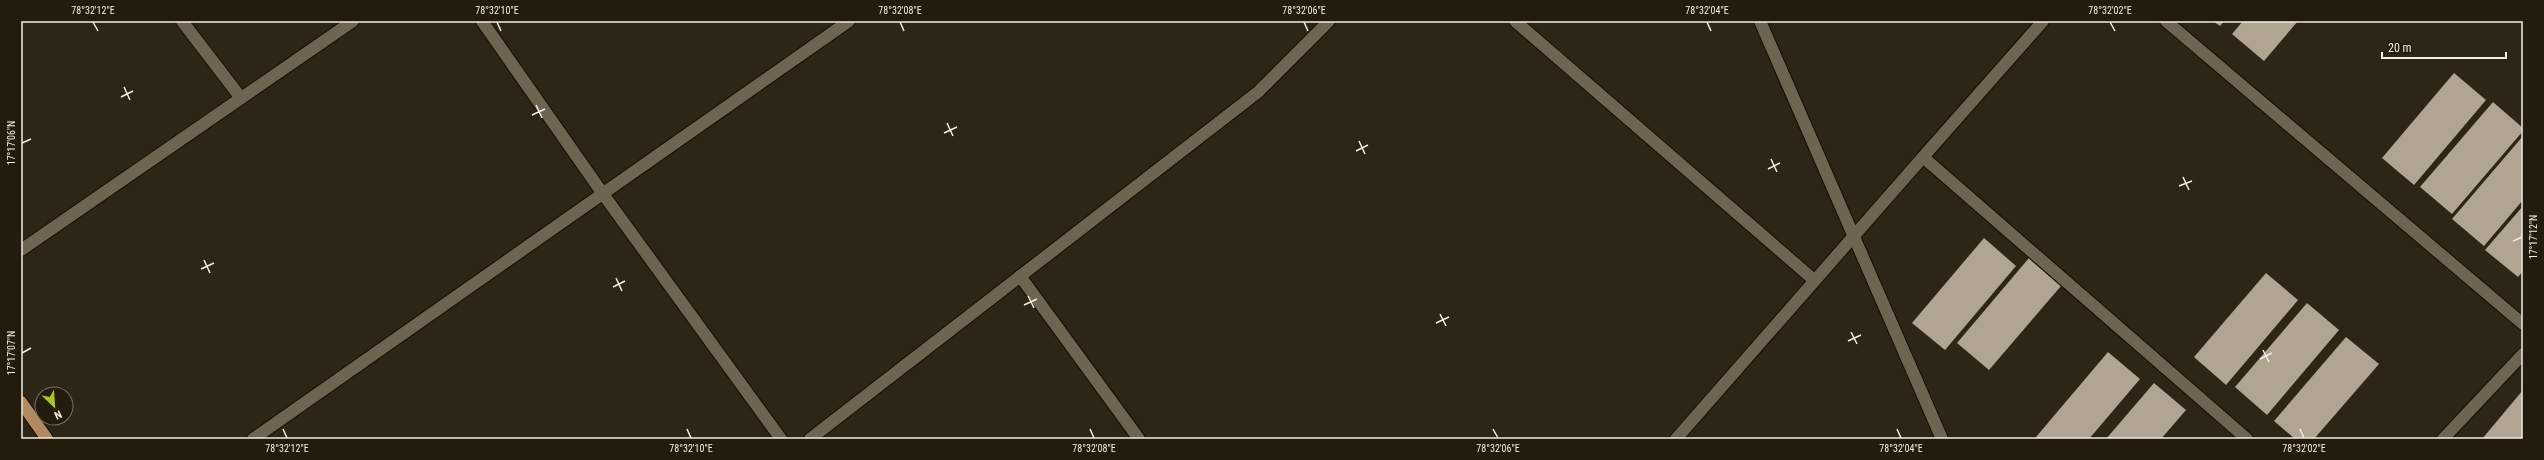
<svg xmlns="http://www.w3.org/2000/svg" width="2544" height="460" font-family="'Roboto Condensed',sans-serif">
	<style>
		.building { fill: #b0a592 }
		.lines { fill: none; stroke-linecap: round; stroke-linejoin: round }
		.minor-casing { stroke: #150e02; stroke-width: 14 }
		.major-casing { stroke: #150e02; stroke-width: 14 }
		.minor { stroke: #6e6452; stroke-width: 12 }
		.major { stroke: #b18a5f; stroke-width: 12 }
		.ticks { fill: none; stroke: #f3ede3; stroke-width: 1.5 }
		.neatline { fill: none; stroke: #f3ede3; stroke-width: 1.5 }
		.ticks-label { font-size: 10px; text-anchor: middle; fill: #f3ede3 }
	</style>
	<rect width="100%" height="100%" fill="#2d2515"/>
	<g class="building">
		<path d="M2213,21h11l-4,5z"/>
		<path d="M2243,21h55l-34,40 -32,-27z"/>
		<path d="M2454,73l32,27 -72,85 -32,-27z"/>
		<path d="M2493,102l30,26v3l-71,83 -32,-27z"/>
		<path d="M2523,136v64l-39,46 -32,-27z"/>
		<path d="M2523,206v65l-5,6 -33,-27z"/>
		<path d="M1984,238l32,28 -71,84 -33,-27z"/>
		<path d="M2029,258l32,28 -72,84 -32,-27z"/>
		<path d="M2266,273l32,27 -72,85 -32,-28z"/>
		<path d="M2307,303l32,27 -72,85 -32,-28z"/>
		<path d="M2346,337l33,27 -65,75h-19l-21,-18z"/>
		<path d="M2108,352l32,27 -51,60h-51l-2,-2z"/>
		<path d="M2154,383l32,27 -25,29h-55z"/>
		<path d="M2523,390v49h-41z"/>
	</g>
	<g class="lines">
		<g class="minor-casing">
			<g id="minor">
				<path d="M182,21l59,77"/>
				<path d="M482,21l121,173 178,245"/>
				<path d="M1515,21l299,259"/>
				<path d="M1760,21l182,418"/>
				<path d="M2043,21l-120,136 324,282"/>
				<path d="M2166,21l357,303"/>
				<path d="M21,250l332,-229"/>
				<path d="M1020,276l119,163"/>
				<path d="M253,439l596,-418"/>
				<path d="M810,439l448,-347 71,-71"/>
				<path d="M1676,439l247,-282"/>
				<path d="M2443,439l80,-85"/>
			</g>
		</g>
		<g class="major-casing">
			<path id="major" d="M21,402l26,37"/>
		</g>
		<use href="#minor" class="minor"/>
		<use href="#major" class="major"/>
	</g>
	<path class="ticks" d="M93,22l5,9M497,22l4,9M900,22l4,9M1304,22l4,9M1707,22l4,9M2110,22l5,9M124,87l6,13M121,97l12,-6M536,105l6,13M532,115l13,-6M947,123l6,13M944,133l13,-6M1359,141l6,13M22,143l9,-4M1356,151l12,-6M1771,159l6,13M1768,169l12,-6M2183,177l6,13M2179,186l13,-5M2513,241l9,-4M204,260l6,13M201,269l13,-6M616,278l6,13M613,287l12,-6M1028,296l6,12M1024,305l13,-6M1440,314l6,12M1436,323l13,-6M1851,332l6,12M1848,341l13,-6M2263,350l6,12M22,353l9,-5M2260,359l12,-6M283,429l4,9M687,429l4,9M1090,429l4,9M1493,429l5,9M1897,429l4,9M2300,429l4,9"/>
	<rect width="2544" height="460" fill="none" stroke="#231b0c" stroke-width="44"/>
	<g transform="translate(54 406) rotate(155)"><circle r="19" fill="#231b0c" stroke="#766f62"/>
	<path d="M0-3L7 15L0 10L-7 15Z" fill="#a7c81f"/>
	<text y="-6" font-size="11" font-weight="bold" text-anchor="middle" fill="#f3ede3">N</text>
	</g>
	<path d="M2382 52v6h124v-6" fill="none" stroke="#f3ede3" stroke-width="2"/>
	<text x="2388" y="52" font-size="12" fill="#f3ede3" stroke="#231b0c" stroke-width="3" paint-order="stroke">20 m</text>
	<rect x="22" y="22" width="2500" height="416" class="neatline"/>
	<g class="ticks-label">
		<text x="93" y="14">78°32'12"E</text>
		<text x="497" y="14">78°32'10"E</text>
		<text x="900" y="14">78°32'08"E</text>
		<text x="1304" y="14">78°32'06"E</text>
		<text x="1707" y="14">78°32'04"E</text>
		<text x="2110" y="14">78°32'02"E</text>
		<text transform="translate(11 143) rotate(-90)" y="4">17°17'06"N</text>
		<text transform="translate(2533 237) rotate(-90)" y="4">17°17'12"N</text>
		<text transform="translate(11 353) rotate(-90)" y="4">17°17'07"N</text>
		<text x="287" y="452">78°32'12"E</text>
		<text x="691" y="452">78°32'10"E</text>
		<text x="1094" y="452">78°32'08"E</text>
		<text x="1498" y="452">78°32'06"E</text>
		<text x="1901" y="452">78°32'04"E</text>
		<text x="2304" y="452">78°32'02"E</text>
	</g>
</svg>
